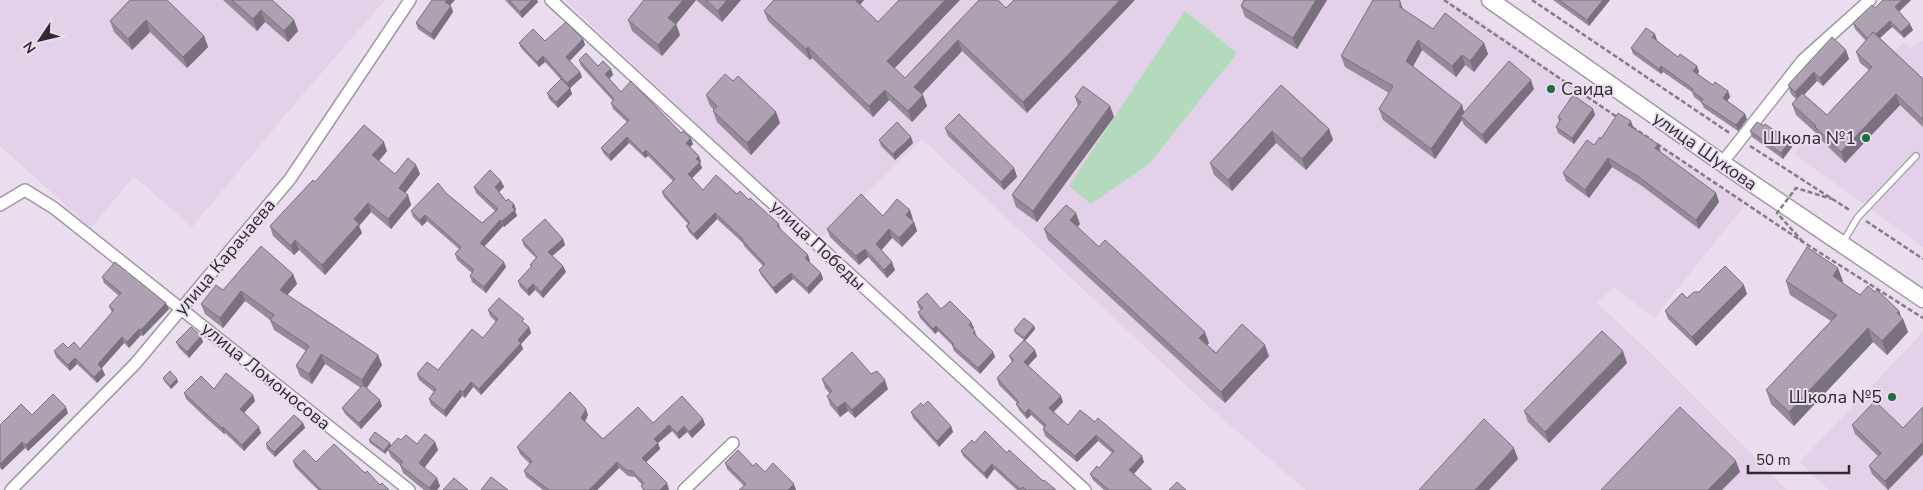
<svg xmlns="http://www.w3.org/2000/svg" width="1923" height="490" font-family="'Nunito Sans',sans-serif">
	<style>
		.built { fill: #e2d1e8 }
		.green { fill: #b4dabd }
		.lines { fill: none; stroke-linecap: round; stroke-linejoin: round }
		.service-casing { stroke: #a296a6; stroke-width: 8 }
		.minor-casing { stroke: #a296a6; stroke-width: 14 }
		.secondary-casing { stroke: #a296a6; stroke-width: 19 }
		.path { stroke: #847b87; stroke-width: 2.5; stroke-dasharray: 5 2.5; stroke-linecap: butt }
		.service { stroke: #fff; stroke-width: 5.5 }
		.minor { stroke: #fff; stroke-width: 11 }
		.secondary { stroke: #fff; stroke-width: 16 }
		.path-bridge { stroke: #847b87; stroke-width: 2.5; stroke-dasharray: 5 2.5; stroke-linecap: butt }
		.wall { fill: #958a99 }
		.shaded-wall { fill: #79717d }
		.building { fill: #ada1b2; stroke: #79717d }
		.poi-dot { fill: #206e3e; stroke: #e9ddee; stroke-width: 2 }
		.labels { text-anchor: middle; dominant-baseline: central; stroke-width: 4; stroke-linejoin: round; paint-order: stroke }
		.poi-label { font-size: 18px; fill: #2e2930; stroke: #e9ddee; text-anchor: end }
		.street-label { font-size: 18px; fill: #2e2930; stroke: #e9ddee }
	</style>
	<rect width="100%" height="100%" fill="#e9ddee"/>
	<g class="built">
		<path d="M0,0h385l-88,101 -105,126 -58,-51 -43,52 -91,-82z"/>
		<path d="M565,0h884l296,205 -91,113 -40,-31 -17,16 58,54 132,133h-481l-88,-75 -296,-276 -102,101z"/>
		<path d="M1923,41v206l-129,-93 110,-112 6,6z"/>
		<path d="M1923,332v158h-94l-29,-28z"/>
	</g>
	<path class="green" d="M1185,11l52,42 -87,110 -59,41 -22,-18z"/>
	<g class="lines">
		<g class="service-casing">
			<path id="service" d="M1843,242l15,-25 58,-61"/>
		</g>
		<g class="minor-casing">
			<g id="minor">
				<path d="M551,0l534,490"/>
				<path d="M1722,163l81,-103 67,-60"/>
				<path d="M0,205l25,-15 29,18 355,282"/>
				<path d="M11,490l124,-126 155,-185 120,-179"/>
				<path d="M684,490l49,-47"/>
			</g>
		</g>
		<g class="secondary-casing">
			<path id="secondary" d="M1490,0l232,163 201,136"/>
		</g>
		<g class="path">
			<path d="M1444,0l173,117"/>
			<path d="M1532,0l199,134"/>
			<path d="M1632,127l20,13"/>
			<path d="M1657,144l146,98 120,76"/>
			<path d="M1750,146l101,65"/>
			<path d="M1866,221l57,38"/>
		</g>
		<use href="#service" class="service"/>
		<use href="#minor" class="minor"/>
		<use href="#secondary" class="secondary"/>
		<path class="path-bridge" d="M1803,242l-26,-29 19,-25 36,11"/>
	</g>
	<g class="wall">
		<path d="M130,0l74,36 4,11 -21,21 -37,-36 -18,18 -18,-18 -4,-11z"/>
		<path d="M223,0h49l22,20 4,11 -10,11 -23,-20 -8,9z"/>
		<path d="M455,0l-5,5 3,7 -19,28 -16,-11 -2,-6z"/>
		<path d="M505,0h32l1,2 -16,16z"/>
		<path d="M696,0l-20,24 4,11 -18,21 -30,-25 -4,-11z"/>
		<path d="M696,0h45l-19,22z"/>
		<path d="M774,0h90l-4,5 34,63 11,10 93,-78 29,113 -65,-62 -40,43 5,12 -15,16 -23,-22 -16,17 -61,-59 -2,2 -42,-39 -4,-10z"/>
		<path d="M1244,0h83l-30,49 -52,-32 -4,-11z"/>
		<path d="M1553,0h57l-21,26z"/>
		<path d="M1883,0h28l-12,12 14,18 -9,8 -12,-11 -12,11 43,41v48l-23,-22 -55,58 -26,-25 -2,-4 -21,-19 -4,-11 4,-5 -5,-5 -3,-9 58,-35 3,9 -26,27 -6,-5 -13,14 23,20 42,-45 -9,-7 -4,-11 10,-11 -11,-12 -2,-6 22,-15z"/>
		<path d="M1403,10l30,19 51,14 4,11 -14,18 -9,-7 -9,12 -34,-27 -9,16 49,39 2,7 70,-23 -48,55 -22,-19 -2,-5 -27,39 -52,-39 -4,-11 10,-16 -44,-26 -4,-11z"/>
		<path d="M583,39l2,6 -16,16 11,11 2,5 -12,11 2,6 -14,14 -9,-9 -2,-6 17,-10 -19,-21 -6,5 -18,-19 -2,-5z"/>
		<path d="M1656,40l22,17 19,9 2,6 -2,2 16,11 15,6 2,6 -3,4 18,13 2,5 -9,12 -34,-23 -3,-6 -7,-5 -2,-5 -29,-20 -2,2 -28,-20 -2,-6 26,-8z"/>
		<path d="M579,60l32,9 2,6 -4,3 12,14 72,52 -3,3 9,9 2,6 -1,1 2,5 -10,10 11,12 34,4 12,6 30,24 2,6 27,25 2,6 -1,1 12,11 2,6 -14,15 -16,-15 -17,15 -15,-19 -2,-5 4,-4 -19,-20 -1,-3 -26,-24 -20,21 -8,-8 -3,-6 2,-2 -24,-27 -2,-5 11,-11 -25,-25 -3,2 -16,-15 -18,18 -7,-7 -3,-6 26,-26 -14,-13 -2,-6 2,-2 -32,-35z"/>
		<path d="M733,81l43,31 4,11 -29,32 -34,-33 -4,-11 1,-1 -4,-4 -4,-11z"/>
		<path d="M1281,85l48,44 4,11 -27,30 -30,-27 -44,48 -18,-16 -4,-12z"/>
		<path d="M1075,97l35,9 4,11 -77,105 -21,-15 -4,-12 66,-89z"/>
		<path d="M1593,109l2,6 -21,29 -16,-11 -2,-6 3,-5 -1,-5z"/>
		<path d="M1764,126l28,21 -9,12 -31,-22 -2,-6z"/>
		<path d="M945,128l69,40 3,9 -13,13 -56,-54z"/>
		<path d="M1633,129l28,24 55,40 3,9 -20,27 -57,-43 -30,-19 -23,31 -23,-17 -3,-8 38,-34z"/>
		<path d="M911,137l2,6 -18,17 -14,-14 -2,-6z"/>
		<path d="M387,151l-8,10 16,13 21,-9 4,9 -15,19 3,2 3,10 -20,24 -20,-17 -12,14 3,7 -37,42 -26,-25 -5,5 -21,-19 -3,-10 45,-44z"/>
		<path d="M501,181l3,6 -5,5 7,9 8,3 2,6 -1,1 2,5 -13,11 -1,-1 -19,21 22,20 -20,26 -14,-11 -2,-6 2,-3 -15,-13 -2,-6 4,-5 -32,-28 -5,5 -9,-9 -2,-6 35,-18 36,30 13,-12 -19,-18 -2,-6z"/>
		<path d="M883,216l30,3 -1,1 2,2 3,9 -15,16 -10,-9 -11,12 14,20 -8,8 -19,-21 -9,8 -29,-28 -3,-8z"/>
		<path d="M1080,224l-3,3 22,20 110,96 -2,2 9,8 53,3 -44,47 -177,-163 -4,-11z"/>
		<path d="M563,239l2,6 -13,11 11,10 3,6 -23,26 -8,-8 -6,6 -9,-9 -2,-6 13,-14 -1,-2 6,-7 -12,-12 -2,-6z"/>
		<path d="M293,274l4,10 -10,11 91,60 4,10 -15,23 15,18 -21,23 -16,-15 -3,-6 19,-20 -36,-24 -13,20 -12,-8 -4,-10 10,-15 -32,-21 -4,-10 -25,-19 -22,27 -18,-14 -4,-10 22,-14z"/>
		<path d="M102,277l67,32 -26,27 -2,-1 -12,13 -5,-5 -22,25 3,7 -8,8 -20,-19 -7,7 -14,-14 -2,-6 14,-3 12,1 32,-36 -3,-7 10,-10 -15,-13z"/>
		<path d="M1786,281h57l-1,2 18,12 15,-3 24,19 2,6 2,2 5,13 -21,23 -14,-13 -79,84 -23,-22 -5,-14 65,-69 -41,-26z"/>
		<path d="M1747,294l-51,52 -28,-27 -3,-8 22,-13z"/>
		<path d="M917,302l24,7 33,19 -1,1 2,2 2,6 16,15 2,5 -15,17 -26,-23 -2,-6 -14,-14 -3,3 -15,-16 -2,-6 3,-2 -2,-2z"/>
		<path d="M488,310l37,14 4,3 2,6 -10,11 2,5 -42,46 -8,-8 -8,11 -3,-2 -16,21 -15,-12 -2,-6 5,-7 -15,-12 -2,-6 21,-4 45,-32 13,-16 -6,-6z"/>
		<path d="M1034,326l1,3 -10,12 12,15 -9,10 35,36 -9,10 14,13 12,-15 64,52 -10,12 18,16h-48l-11,-10 -3,-6 9,-6 13,-15 -14,-12 -21,21 -32,-26 -2,-7 1,-2 -13,-12 -4,4 -8,-9 -3,-6 1,-1 -18,-18 -2,-7 15,-16 -3,-6 15,-16 -9,-7 -1,-3z"/>
		<path d="M176,342h27l-14,16 -10,-10z"/>
		<path d="M1627,363l-78,80 -21,-21 -4,-11z"/>
		<path d="M871,374l17,15 -33,29 -7,-7 -8,6 -10,-12 -3,-9 3,-2 -5,-6 -3,-9z"/>
		<path d="M163,378l14,1 1,3 -7,7 -7,-8z"/>
		<path d="M214,389l39,6 2,6 -11,11 17,21 -17,18 -19,-18 -1,1 -18,-16 -20,-19 -2,-6z"/>
		<path d="M923,406l28,20 2,6 -14,15 -26,-29 -2,-6z"/>
		<path d="M1923,407v47l-35,36 -16,-16 -3,-8 9,-10 -23,-22 -3,-9 51,3z"/>
		<path d="M68,413l-40,38 -3,-3 -23,22 -2,-2v-43l32,-10z"/>
		<path d="M588,415l-3,6 18,18 50,-16 50,-4 2,6 -13,13 -5,-6 -8,7 -7,-8 -14,12 2,6 -14,13 23,27 -1,1h-25l-2,-4 1,-1 -7,-8 -7,-1 -9,-8 -22,22h-54l-17,-13 -2,-6 6,-7 -10,-10 -3,-7z"/>
		<path d="M303,423l2,5 -30,29 -8,-8 -1,-5z"/>
		<path d="M369,440l21,3 1,3 10,-6 16,4 18,-2 3,8 -14,17 16,19 -3,4h-13l-21,-17 -3,-8 -9,-8 -3,-7 -3,4 -15,-11z"/>
		<path d="M974,443l33,10 49,37h-39l-23,-21 -7,10 -24,-23 -2,-5z"/>
		<path d="M293,461l23,1 49,11 15,12 9,5h-71l-23,-23z"/>
		<path d="M725,463l28,3 12,6 -21,14 -17,-17z"/>
	</g>
	<g class="shaded-wall">
		<path d="M447,0h8l-8,8 -2,-6z"/>
		<path d="M532,0h5l1,2 -16,16 -2,-6z"/>
		<path d="M683,0h13l-24,29 -4,-11z"/>
		<path d="M727,0h14l-19,22 -4,-11z"/>
		<path d="M854,0h10l-7,8z"/>
		<path d="M945,0h15l-69,72 -4,-11z"/>
		<path d="M1120,0h15l-108,113 -4,-11z"/>
		<path d="M1316,0h11l-30,49 -4,-11z"/>
		<path d="M1603,0h7l-21,26 -2,-6z"/>
		<path d="M1902,0h9l-14,13 -2,-6z"/>
		<path d="M1400,1l4,11 -4,-5z"/>
		<path d="M451,6l2,6 -19,28 -3,-6z"/>
		<path d="M261,10l4,12 -8,9 -4,-12z"/>
		<path d="M146,20l4,12 -18,18 -4,-11z"/>
		<path d="M294,20l4,11 -10,11 -4,-11z"/>
		<path d="M1890,21l2,6 -21,19 -2,-5z"/>
		<path d="M676,24l4,11 -18,21 -4,-11z"/>
		<path d="M1910,24l3,6 -9,8 -3,-6z"/>
		<path d="M1655,34l2,6 -3,3 -2,-6z"/>
		<path d="M204,36l4,11 -21,21 -4,-11z"/>
		<path d="M583,39l2,6 -17,18 -2,-6z"/>
		<path d="M958,40l4,11 -44,47 -4,-11z"/>
		<path d="M1418,40l4,10 -12,22 -4,-11z"/>
		<path d="M1484,43l4,11 -14,18 -4,-11z"/>
		<path d="M808,47l4,11 -2,2 -4,-11z"/>
		<path d="M1846,50l3,9 -26,27 -3,-8z"/>
		<path d="M1462,55l3,10 -9,12 -4,-11z"/>
		<path d="M543,56l2,6 -6,5 -2,-5z"/>
		<path d="M1661,66l2,6 -2,2 -2,-5z"/>
		<path d="M1697,66l2,6 -4,5 -2,-6z"/>
		<path d="M611,69l2,6 -5,5 -3,-6z"/>
		<path d="M580,72l2,5 -13,12 -2,-6z"/>
		<path d="M1814,72l3,9 -19,20 -3,-9z"/>
		<path d="M1531,80l3,9 -48,55 -4,-9z"/>
		<path d="M570,88l2,6 -14,14 -2,-6z"/>
		<path d="M885,90l4,10 -16,17 -4,-11z"/>
		<path d="M1728,91l2,6 -5,7 -2,-6z"/>
		<path d="M1896,94l4,11 -55,58 -4,-11z"/>
		<path d="M923,95l4,11 -15,16 -4,-11z"/>
		<path d="M1462,105l3,11h-4l1,4 -27,39 -4,-10z"/>
		<path d="M1110,106l4,11 -77,105 -4,-11z"/>
		<path d="M1593,109l2,6 -21,29 -2,-6z"/>
		<path d="M776,112l4,11 -29,32 -4,-12z"/>
		<path d="M1745,114l2,5 -9,12 -2,-6z"/>
		<path d="M1631,121l3,8 -6,-4z"/>
		<path d="M1329,129l4,11 -27,30 -4,-11z"/>
		<path d="M1272,131l4,12 -44,48 -4,-11z"/>
		<path d="M627,137l2,6 -18,18 -2,-6z"/>
		<path d="M911,137l2,6 -18,17 -2,-6z"/>
		<path d="M691,138l2,6 -5,5 -2,-6z"/>
		<path d="M1790,141l2,6 -9,12 -2,-6z"/>
		<path d="M384,142l3,9 -12,14 -3,-10z"/>
		<path d="M1658,144l3,8 -6,-4z"/>
		<path d="M646,150l2,6 -3,2 -2,-5z"/>
		<path d="M699,156l2,6 -1,1 2,5 -12,12 -2,-6 8,-15z"/>
		<path d="M1608,158l4,9 -23,31 -4,-8z"/>
		<path d="M416,165l4,9 -18,23 -3,-9z"/>
		<path d="M1014,168l3,9 -13,13 -3,-8z"/>
		<path d="M501,181l3,6 -6,6 -3,-6z"/>
		<path d="M1716,193l3,9 -20,27 -3,-9z"/>
		<path d="M408,195l3,10 -20,24 -3,-10z"/>
		<path d="M368,203l3,9 -12,14 3,7 -37,42 -3,-10 32,-46z"/>
		<path d="M514,204l2,6 -1,1 2,5 -13,11 -2,-6z"/>
		<path d="M910,210l3,9 -4,5 -3,-9z"/>
		<path d="M715,213l2,6 -20,21 -3,-6z"/>
		<path d="M1076,213l4,11 -6,7 -4,-11z"/>
		<path d="M425,215l2,6 -5,5 -2,-6z"/>
		<path d="M500,220l3,6 -21,23 -2,-6z"/>
		<path d="M914,222l3,9 -15,16 -3,-9z"/>
		<path d="M889,229l3,9 -13,15 -3,-9z"/>
		<path d="M563,239l2,6 -15,13 -2,-6z"/>
		<path d="M295,240l4,10 -5,5 -3,-9z"/>
		<path d="M865,249l3,8 -9,8 -3,-9z"/>
		<path d="M808,255l2,6 -3,3 -2,-6z"/>
		<path d="M504,262l2,5 -20,26 -2,-6z"/>
		<path d="M892,262l3,8 -8,8 -3,-8z"/>
		<path d="M563,266l3,6 -23,26 -2,-6z"/>
		<path d="M1838,268l5,13 -5,9 -5,-14z"/>
		<path d="M791,273l2,6 -17,15 -3,-6z"/>
		<path d="M821,273l2,6 -14,15 -2,-6z"/>
		<path d="M293,274l4,10 -14,16 -3,-10z"/>
		<path d="M533,284l2,6 -6,6 -2,-6z"/>
		<path d="M1744,285l3,9 -51,52 -4,-9z"/>
		<path d="M241,291l4,10 -22,27 -3,-10z"/>
		<path d="M166,303l3,6 -26,27 -2,-6z"/>
		<path d="M1899,311l3,9 1,-1 5,13 -21,23 -5,-14z"/>
		<path d="M971,322l3,6 -3,3 -2,-6z"/>
		<path d="M936,326l2,5 -3,3 -2,-5z"/>
		<path d="M1034,326l1,3 -10,12 -1,-3z"/>
		<path d="M529,327l2,6 -10,11 2,5 -42,46 -2,-6z"/>
		<path d="M1868,328l5,14 -79,84 -5,-14z"/>
		<path d="M139,329l2,6 -12,13 -2,-6z"/>
		<path d="M1205,332l4,11 -6,6 -4,-11z"/>
		<path d="M201,336l2,6 -14,16 -2,-6z"/>
		<path d="M122,337l2,6 -24,27 -2,-6z"/>
		<path d="M1265,345l4,11 -44,47 -4,-11z"/>
		<path d="M1035,350l2,6 -11,12 -2,-6z"/>
		<path d="M1623,351l4,12 -78,80 -4,-11z"/>
		<path d="M993,352l2,5 -15,17 -2,-6z"/>
		<path d="M321,354l4,10 -13,20 -3,-10z"/>
		<path d="M378,355l4,10 -17,25 -3,-10z"/>
		<path d="M75,358l2,6 -7,7 -2,-6z"/>
		<path d="M102,369l3,6 -8,8 -3,-6z"/>
		<path d="M177,379l1,3 -7,7 -1,-3z"/>
		<path d="M885,380l3,9 -33,29 -3,-8z"/>
		<path d="M471,382l2,5 -8,11 -2,-6z"/>
		<path d="M460,390l2,6 -16,21 -2,-6z"/>
		<path d="M253,395l2,6 -13,14 -2,-6z"/>
		<path d="M1061,396l2,6 -12,12 -2,-6z"/>
		<path d="M380,400l2,6 -21,23 -2,-6z"/>
		<path d="M845,402l3,9 -8,6 -3,-9z"/>
		<path d="M66,407l2,6 -40,38 -2,-6z"/>
		<path d="M586,409l2,6 -4,9 -3,-6z"/>
		<path d="M1029,409l2,6 -4,4 -2,-6z"/>
		<path d="M703,419l2,6 -13,13 -3,-6z"/>
		<path d="M303,423l2,5 -30,29 -1,-5z"/>
		<path d="M669,425l3,6 -14,12 2,6 -16,15 -2,-6 12,-19z"/>
		<path d="M684,426l3,6 -8,7 -2,-6z"/>
		<path d="M951,426l2,6 -14,15 -2,-6z"/>
		<path d="M223,427l2,6 -1,1 -2,-6z"/>
		<path d="M259,427l2,6 -17,18 -2,-6z"/>
		<path d="M1096,435l2,6 -21,21 -2,-6z"/>
		<path d="M22,442l3,6 -23,22 -2,-6z"/>
		<path d="M435,442l3,8 -16,21 -3,-8z"/>
		<path d="M1923,442v12l-35,36 -3,-9z"/>
		<path d="M390,443l1,3 -6,8 -1,-3z"/>
		<path d="M1514,448l4,11 -29,31h-14z"/>
		<path d="M1142,456l2,6 -13,15 -2,-7z"/>
		<path d="M1736,461l4,11 -18,18h-14z"/>
		<path d="M617,462l2,6 -22,22h-8z"/>
		<path d="M992,464l2,5 -7,10 -3,-6z"/>
		<path d="M437,478l3,8 -3,4h-7l-1,-2z"/>
		<path d="M667,483l2,6 -1,1h-8z"/>
		<path d="M794,484l2,6h-8z"/>
	</g>
	<g class="building">
		<path d="M130,0h37l37,36 -21,21 -37,-37 -18,19 -18,-18z"/>
		<path d="M232,0h40l22,20 -10,11 -23,-21 -8,9z"/>
		<path d="M432,0h15l-2,2 6,4 -20,28 -15,-11z"/>
		<path d="M509,0h23l-12,12z"/>
		<path d="M644,0h39l-15,18 8,6 -18,21 -30,-25z"/>
		<path d="M706,0h21l-9,11z"/>
		<path d="M774,0h81l23,22 21,-22h46l-58,61 18,17 74,-78h19l8,8 8,-8h106l-97,102 -65,-62 -44,47 9,8 -15,16 -23,-21 -16,16 -61,-59 -2,2 -42,-38z"/>
		<path d="M1244,0h72l-23,38 -52,-32z"/>
		<path d="M1373,0h26l1,1v6l33,22 12,-16 39,30 -14,18 -8,-6 -10,11 -34,-26 -12,21 56,44 -31,44 -52,-40 14,-23 -52,-30z"/>
		<path d="M1559,0h44l-16,20z"/>
		<path d="M1883,0h19l-7,7 15,17 -9,8 -11,-11 -14,13 -3,-2 -5,7 -15,-16 19,-18 3,3z"/>
		<path d="M566,22l17,17 -17,18 14,15 -13,11 -24,-27 -6,6 -18,-19 14,-14 12,12z"/>
		<path d="M1646,28l9,6 -3,3 26,20 2,-3 17,12 -4,5 20,14 2,-3 13,9 -5,7 22,16 -9,11 -35,-23 2,-3 -11,-8 1,-2 -32,-23 -2,3 -28,-21z"/>
		<path d="M1873,32l50,47v41l-27,-26 -55,58 -26,-25 1,-1 -24,-22 10,-11 25,22 45,-48 -16,-15z"/>
		<path d="M1832,37l14,13 -26,28 -6,-6 -19,20 -7,-7z"/>
		<path d="M586,53l12,13 5,-5 8,8 -6,5 16,18 10,-11 50,52 2,-2 8,7 -5,5 13,13 -3,3 4,3 -12,12 15,16 13,-15 21,19 3,-3 9,9 1,-2 29,26 -2,2 31,29 -3,3 16,15 -14,15 -16,-15 -18,15 -14,-18 6,-6 -23,-24 1,-1 -28,-26 -21,21 -8,-8 4,-3 -28,-31 13,-13 -29,-29 -3,3 -16,-16 -18,18 -8,-7 28,-28 -18,-17 3,-4 -35,-39z"/>
		<path d="M1509,61l22,19 -49,55 -21,-19z"/>
		<path d="M725,74l8,7 5,-5 38,36 -29,31 -34,-32 4,-5 -11,-11z"/>
		<path d="M561,79l9,9 -14,14 -9,-9z"/>
		<path d="M1281,85l48,44 -27,30 -30,-28 -44,49 -18,-17z"/>
		<path d="M1083,86l27,20 -77,105 -21,-16 69,-93 -6,-5z"/>
		<path d="M1573,95l20,14 -21,29 -16,-11 5,-8 -3,-2z"/>
		<path d="M1618,113l13,8 -3,4 30,19 -3,4 61,45 -20,27 -57,-43 -31,-19 -23,32 -22,-17 24,-33 7,5 6,-8 1,2z"/>
		<path d="M959,114l55,54 -13,14 -56,-54z"/>
		<path d="M897,122l14,15 -18,17 -14,-14z"/>
		<path d="M1757,122l7,4 1,-2 25,17 -9,12 -31,-22z"/>
		<path d="M364,125l20,17 -12,13 23,19 13,-16 8,7 -17,23 9,7 -20,24 -20,-16 -14,16 5,5 -37,41 -27,-25 -4,6 -21,-20 43,-46 2,2z"/>
		<path d="M490,170l11,11 -6,6 11,14 2,-2 6,5 -2,3 3,3 -13,11 -2,-1 -20,23 24,19 -20,25 -14,-11 4,-6 -19,-16 6,-7 -36,-32 -5,5 -9,-9 27,-28 8,10 36,30 16,-14 -24,-22z"/>
		<path d="M861,194l22,22 14,-17 13,11 -4,5 8,7 -15,16 -10,-9 -13,15 16,18 -8,8 -19,-21 -9,7 -29,-27z"/>
		<path d="M1066,205l10,8 -6,7 29,27 6,-7 100,92 -6,6 17,15 26,-29 23,21 -44,47 -177,-163z"/>
		<path d="M545,219l18,20 -15,13 15,14 -22,26 -8,-8 -6,6 -9,-9 14,-15 -2,-1 7,-8 -15,-17z"/>
		<path d="M261,246l32,28 -13,16 98,65 -16,25 -41,-26 -12,20 -13,-8 13,-20 -39,-26 4,-5 -33,-24 -21,27 -19,-14 15,-19 7,5z"/>
		<path d="M1807,247l31,21 -5,8 27,19 8,-9 7,6 2,-2 22,21 -2,2 6,6 -21,22 -14,-13 -79,84 -23,-22 71,-75 -51,-34z"/>
		<path d="M115,262l51,41 -25,27 -2,-1 -12,13 -5,-5 -24,27 4,5 -8,8 -19,-19 -7,7 -14,-14 9,-8 5,5 6,-6 6,7 34,-39 -5,-4 12,-13 -19,-16z"/>
		<path d="M1725,266l19,19 -52,52 -27,-26 17,-18 5,5 7,-6h5z"/>
		<path d="M927,293l14,16 9,-8 21,21 -2,3 6,6 -2,2 20,19 -15,16 -26,-23 2,-1 -18,-18 -3,3 -15,-17 5,-4 -6,-6z"/>
		<path d="M499,298l25,21 -2,2 7,6 -11,13 3,3 -42,46 -8,-7 -8,10 -3,-2 -16,21 -15,-12 7,-10 -19,-15 10,-12 11,8 34,-41 11,9 15,-19 -10,-9z"/>
		<path d="M1024,318l10,8 -10,12 -10,-8z"/>
		<path d="M191,327l10,9 -14,16 -11,-10z"/>
		<path d="M1602,331l21,20 -78,81 -21,-21z"/>
		<path d="M1024,340l11,10 -11,12 37,34 -12,12 19,17 12,-15 15,12 3,-4 44,38 -13,14 23,20h-43l-19,-16 7,-8 2,2 15,-17 -18,-16 -21,21 -32,-27 3,-4 -17,-16 -4,4 -9,-9 3,-2 -22,-24 17,-18 -5,-4z"/>
		<path d="M852,352l19,22 6,-3 8,9 -33,30 -7,-8 -8,6 -10,-12 5,-5 -10,-12z"/>
		<path d="M170,371l7,8 -7,7 -7,-8z"/>
		<path d="M226,373l27,22 -13,14 19,18 -17,18 -19,-18 -1,1 -18,-16 -20,-19 17,-17 13,13z"/>
		<path d="M363,385l17,15 -21,23 -17,-15z"/>
		<path d="M570,392l16,17 -5,9 22,21 35,-32 15,16 29,-27 21,23 -14,13 -5,-6 -7,7 -8,-8 -15,14 4,4 -16,15 25,25 -7,7h-15l-4,-4 3,-3 -12,-12 -6,-1 -9,-8 -28,28h-40l-25,-19 8,-10 -15,-14z"/>
		<path d="M53,394l13,13 -40,38 -4,-3 -22,22v-39l21,-21 11,11z"/>
		<path d="M928,401l23,25 -14,15 -26,-29 10,-9 2,3z"/>
		<path d="M1875,401l28,27 20,-21v35l-38,39 -16,-15 12,-13 -29,-28z"/>
		<path d="M1680,407l56,54 -28,29h-107z"/>
		<path d="M294,415l9,8 -29,29 -8,-8z"/>
		<path d="M1484,419l30,29 -39,42h-56z"/>
		<path d="M985,431l22,22 2,-3 34,31 1,-1 12,10h-30l-3,-3 -3,2 -28,-25 -8,9 -23,-22 11,-11 2,3z"/>
		<path d="M375,432l15,11 -6,8 -15,-11z"/>
		<path d="M425,434l10,8 -16,21 18,15 -8,10 -29,-23 3,-3 -15,-13 10,-11 3,2 5,-5 11,9z"/>
		<path d="M334,444l31,29 2,-2 13,14 2,-2 7,7h-68l-28,-29 11,-11 12,12z"/>
		<path d="M738,450l15,16 3,-3 9,9 8,-9 21,21 -6,6h-49l7,-6 -21,-21z"/>
		<path d="M491,477l17,13h-27z"/>
		<path d="M454,478l14,12h-25z"/>
		<path d="M1177,482l9,8h-17z"/>
	</g>
	<g class="poi-dot">
		<circle cx="1551" cy="89" r="5"/>
		<circle cx="1866" cy="138" r="5"/>
		<circle cx="1892" cy="397" r="5"/>
	</g>
	<g class="labels">
		<g class="poi-label">
			<text x="1561" y="89" text-anchor="start">Саида</text>
			<text x="1856" y="138">Школа №1</text>
			<text x="1882" y="397">Школа №5</text>
		</g>
		<g class="street-label">
			<text transform="translate(1705 151) rotate(35)">улица Шукова</text>
			<text transform="translate(818 245) rotate(43)">улица Победы</text>
			<text transform="translate(225 257) rotate(-50)">улица Карачаева</text>
			<text transform="translate(266 376) rotate(39)">улица Ломоносова</text>
		</g>
	</g>
	<g transform="translate(40 40) rotate(235)" stroke="#e9ddee" stroke-width="4" paint-order="stroke">
	<path d="M0-4L9 19L0 12L-9 19Z" fill="#2e2930"/>
	<text y="-8" font-size="14" font-weight="bold" text-anchor="middle" fill="#2e2930">N</text>
	</g>
	<path d="M1748 465v8h101v-8" fill="none" stroke="#2e2930" stroke-width="2.5"/>
	<text x="1756" y="465" font-size="15" fill="#2e2930" stroke="#e9ddee" stroke-width="4" paint-order="stroke">50 m</text>
</svg>
